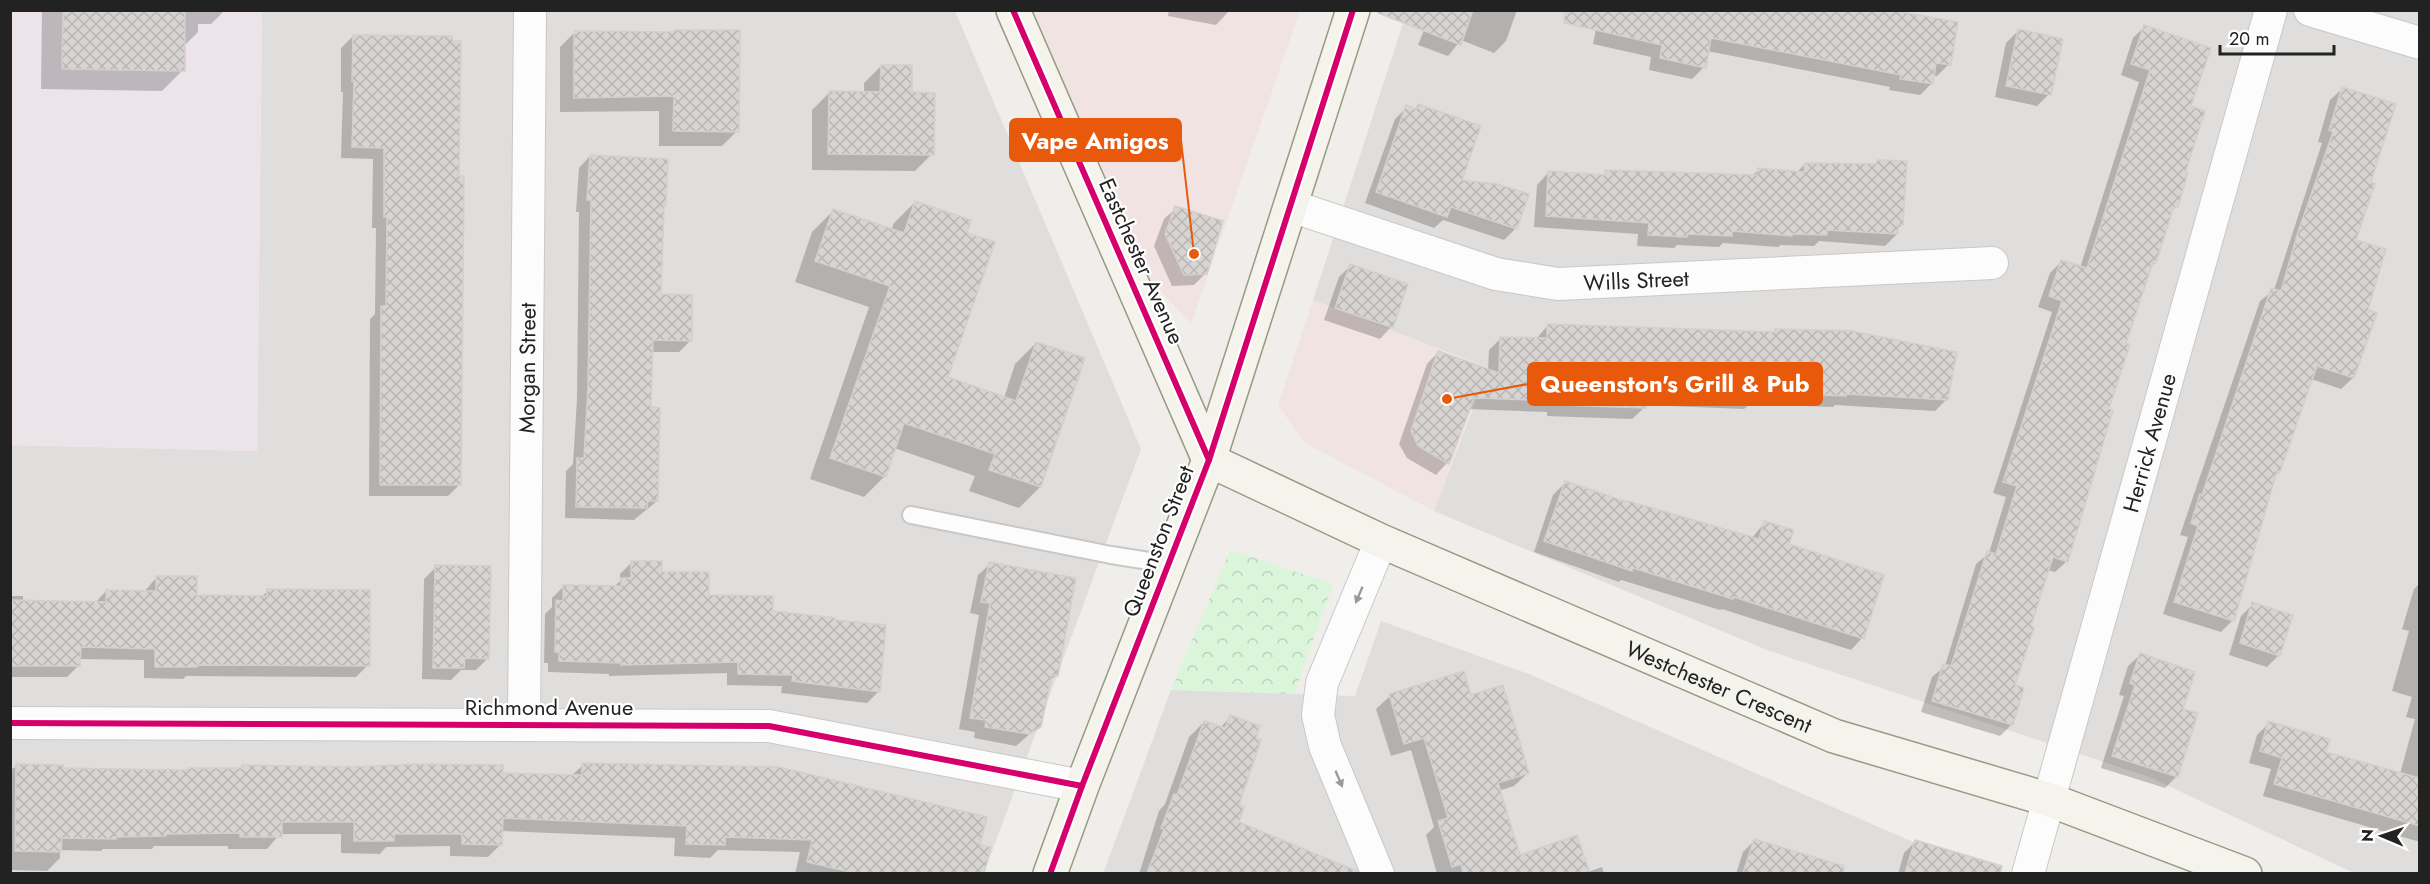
<svg xmlns="http://www.w3.org/2000/svg" width="2430" height="884" font-family="Jost,sans-serif">
	<style>
		.residential { fill: #dfdedc }
		.commercial { fill: #f1e3e1 }
		.industrial { fill: #ede4e9 }
		.park { fill: url(#park-crowns) }
		.shadow { fill: #0003 }
		.building { fill: url(#building-cross-hatch); stroke: #d3d0cc; stroke-width: 1.5 }
		.lines { fill: none; stroke-linecap: round; stroke-linejoin: round }
		.lane-casing { stroke: #c9c8c7; stroke-width: 20 }
		.street-casing { stroke: #c9c8c7; stroke-width: 34 }
		.secondary-casing { stroke: #999a82; stroke-width: 36 }
		.lane { stroke: #fdfcfc; stroke-width: 16 }
		.street { stroke: #fdfcfc; stroke-width: 32 }
		.secondary { stroke: #f4f4ed; stroke-width: 33 }
		.cycleway-casing { stroke: #fff; stroke-width: 10 }
		.cycleway { stroke: #d6006c; stroke-width: 6 }
		.oneway { fill: #9a9a9a }
		.labels { text-anchor: middle; dominant-baseline: central; stroke-width: 4.5; stroke-linejoin: round; paint-order: stroke }
		.street-label { font-size: 22px; fill: #222; stroke: #fff }
		.leader { fill: none; stroke: #e8590c; stroke-width: 2 }
		.callout-dot { fill: #e8590c; stroke: #fff; stroke-width: 2 }
		.callout { fill: #e8590c; stroke: #e8590c; stroke-width: 2 }
		.callout-label { font-size: 24px; text-anchor: middle; font-weight: bold; fill: #fff }
	</style>
	<defs>
		<pattern id="park-crowns" width="20" height="18" patternUnits="userSpaceOnUse" patternTransform="scale(1.5)"><rect width="20" height="18" fill="#daf5da"/><path d="M2 6a3 3 0 1 1 6 0M12 15a3 3 0 1 1 6 0" fill="none" stroke="#bbd2bb"/></pattern>
		<pattern id="building-cross-hatch" width="8" height="8" patternUnits="userSpaceOnUse" patternTransform="scale(1.5)"><rect width="8" height="8" fill="#d7d4d2"/><path d="M0 0l8 8M0 8l8-8" fill="none" stroke="#b8b6b4"/></pattern>
	</defs>
	<rect width="100%" height="100%" fill="#f0eeeb"/>
	<g class="residential">
		<path d="M262,11h693l186,438 -157,424 -973,1v-429l246,6z"/>
		<path d="M1407,11h1012v862h-65l-205,-96 -382,-127 -333,-139 54,-143 -175,-68z"/>
		<path d="M1381,621l148,53 455,199 -881,1 68,-184 184,6z"/>
	</g>
	<g class="commercial">
		<path d="M1030,11h270l-109,313 -41,-44z"/>
		<path d="M1313,300l176,68 -55,143 -129,-68 -27,-38z"/>
	</g>
	<path class="industrial" d="M11,11h251l-5,440 -246,-6z"/>
	<path class="park" d="M1230,550l103,34 -39,110 -123,-4z"/>
	<g class="shadow">
		<path d="M42,10h183l-14,14h-13v8l-15,15v23l-21,21 -121,-2z"/>
		<path d="M1169,10h61l-14,15 -48,-9z"/>
		<path d="M1432,10h85l-11,31 -12,12 -33,-13 -13,16 -30,-11z"/>
		<path d="M1600,10l349,54 -12,12h-4l-1,7 -12,12 -31,-5 1,-3 -183,-36 -3,16 -12,12 -43,-9 2,-13 -58,-13z"/>
		<path d="M2144,27l45,80 -5,65 -7,34 -7,6 -15,51 -5,4 -26,77 -57,217 -12,11 -8,-2 -34,116 -1,38 -12,12 -79,-24 11,-35 13,-11 31,-102 13,-11 17,-56 -13,-4 59,-181 -14,-5 12,-34 12,-12 18,7 59,-186 -18,-7 12,-37z"/>
		<path d="M2018,31l31,63 -12,12 -42,-9 11,-54z"/>
		<path d="M575,32l162,99 -15,15h-63v-35l-99,1v-65z"/>
		<path d="M353,36l105,141 2,307 -12,12h-79l1,-177 5,-5 1,-86h-4l1,-69 -32,-1 2,-66h-2v-44z"/>
		<path d="M881,66l30,28 21,60 -17,17 -103,-1v-60l17,-17h35v-10z"/>
		<path d="M2342,89l27,94 -15,58 12,70 9,3 -22,64 -12,11 -30,-10 -32,93 -5,5 -41,143 -12,12 -58,-18 25,-77 -8,-2 80,-234 14,-11 48,-147 -4,-1 12,-42z"/>
		<path d="M1418,106l42,75 56,47 -12,12 -61,-20 -9,8 -69,-25 30,-84 12,-12 7,3z"/>
		<path d="M590,156l72,51 -3,89 32,44 -12,12h-28l-2,57 8,92 -23,19 -69,-2 1,-47 7,-7 4,-65 2,-187h-3l3,-44z"/>
		<path d="M1877,162l25,62 -5,6v4l-12,12 -66,-5 -5,5 -34,-1 -1,2 -56,-4 -4,4 -42,-2 -3,3 -37,-2 1,-12 -104,-7 3,-42 11,-12 54,3 4,-4 146,4 6,-6 38,3 9,-9 68,2z"/>
		<path d="M915,202l50,32 -18,144 57,20 11,-34 21,-21 47,16 -43,128 -21,21 -50,-17 6,-15 -81,-28 -9,28 -21,21 -54,-18 59,-172 -74,-25 17,-50 21,-21 58,20 3,-8z"/>
		<path d="M1176,208l30,65 -12,12 -22,1 -18,-40 10,-27z"/>
		<path d="M1350,266l41,61 -11,12 -56,-19 15,-43z"/>
		<path d="M1548,325l225,8 3,-2 171,68 -12,12 -100,-6 -2,2 -83,-3 -6,5 -100,-4v3l-12,11 -85,-3v-4l-79,-3 -21,54 -11,12 -29,-17 -8,-14 28,-80 11,-12 50,19 1,-21 12,-12 35,1z"/>
		<path d="M1565,483l62,21 125,34 13,-16 22,23 75,93 -11,12 -129,-41 -2,1 -99,-30 -2,2 -85,-30 19,-57z"/>
		<path d="M632,562l76,35 63,15 107,80 -11,11 -86,-10 1,-7 -55,-1v-12l-118,3v-2l-61,-2v-9h-4l1,-49 7,-7v-9l12,-12 50,1 6,-6v-7z"/>
		<path d="M990,564l66,111 -7,7 -10,44 -23,20 -42,-8 1,-6 -16,-3 20,-114 -9,-2 8,-38z"/>
		<path d="M436,567l52,91 -12,12h-15l-10,10 -29,-1 2,-100z"/>
		<path d="M156,578l40,19h65l7,-6 100,74 -12,12 -170,-1 -3,3 -39,-1v-18l-65,-1v6l-12,12h-57v-81h13v6l72,1 11,-12 38,1z"/>
		<path d="M2420,583v259l-157,-46 8,-27 -22,-6 8,-28 12,-12 55,31 76,20 15,-55 -9,-2 6,-20 -20,-6 17,-60 -7,-2 12,-40z"/>
		<path d="M2253,604l26,51 -12,12 -38,-12 12,-39z"/>
		<path d="M2140,655l41,54 -4,67 -12,12 -64,-20 23,-72 -5,-1 9,-29z"/>
		<path d="M1390,696l80,1 58,76 -14,13 -16,5 21,66 69,15 14,-5 2,7h-167l-11,-39 8,-8 -23,-77 -20,6 -15,-47z"/>
		<path d="M1230,717l7,106 84,34 -7,17h-175l20,-63 6,-7 24,-67 15,-15 16,6z"/>
		<path d="M583,765l406,83 -7,26h-187l5,-22 -82,-2 -8,8 -36,-2 1,-18 -174,-7v13l-13,13 -38,-1v-10l-64,1 -6,7 -39,-1v-19h-61l-13,15h-39v-3h-74l-2,3h-49l-2,2 -41,-1v8l-13,13 -37,-1v-100l7,-4 45,3 509,7z"/>
		<path d="M1755,840l53,19 -5,15h-67l7,-22z"/>
		<path d="M1916,841l56,17 -5,16h-69l6,-21z"/>
	</g>
	<g class="building">
		<path d="M63,10h122v61l-123,-2z"/>
		<path d="M1378,10h95l-12,35 -83,-32z"/>
		<path d="M1565,10h325l68,12 -7,43 -15,-2 -3,21 -33,-5 1,-4 -190,-37 -5,30 -46,-10 2,-13 -98,-22z"/>
		<path d="M2144,25l67,23 -20,58 14,5 -19,60 2,1 -10,35 -4,-1 -18,57 -3,-1 -27,81 4,2 -21,64 4,1 -45,152 -15,-5 -22,69 3,2 -19,57 9,3 -11,37 -81,-24 11,-37 8,2 36,-115 9,3 21,-68 -14,-4 59,-181 -13,-5 12,-36 26,8 63,-198 -19,-6z"/>
		<path d="M2018,29l45,10 -12,56 -45,-9z"/>
		<path d="M674,30h66l-1,102 -66,-1 1,-35 -100,2v-67l100,1z"/>
		<path d="M353,35l99,1 1,5h8l-2,135h5l-3,309h-81l1,-179h5l1,-89h-3v-69l-32,-1 2,-66h-2z"/>
		<path d="M881,65h31v27l23,1 -1,62 -106,-1 1,-63 51,1z"/>
		<path d="M2342,87l54,17 -25,78 4,2 -19,56 30,9 -18,61 9,3 -23,65 -37,-12 -37,106 -3,-1 -43,150 -60,-19 24,-76 -7,-3 9,-29 2,1 69,-207 10,3 16,-56 36,-103 -4,-2z"/>
		<path d="M1418,104l63,22 -19,54 35,4 32,10 -12,35 -66,-22 -4,10 -71,-25 30,-87 10,4z"/>
		<path d="M590,155l78,4 -2,46h-2l-3,89 31,1v46l-39,-1 -2,67 9,1 -2,93h-10l-1,7 -71,-1 1,-49h7l4,-72 3,-186h-4z"/>
		<path d="M1877,160l30,1 -4,64 -5,-1v10l-71,-4v5l-35,-1v2l-60,-5v5l-45,-2v3l-39,-2 1,-12 -103,-7 2,-45 57,4v-5l152,5 1,-7 46,4 1,-9 71,1z"/>
		<path d="M915,201l56,19 -4,13 28,9 -47,135 68,24 20,-59 49,16 -44,129 -52,-17 6,-16 -91,-31 -18,54 -56,-19 60,-172 -75,-25 18,-52 71,24z"/>
		<path d="M1175,206l48,15 -16,53 -23,1 -19,-41z"/>
		<path d="M1350,264l58,20 -15,44 -58,-20z"/>
		<path d="M1547,324l228,8v-3l77,2 105,21 -9,48 -102,-6v2l-89,-4v6l-111,-5v15l-87,-3 -1,-4 -84,-3 -25,66 -31,-18 -7,-15 27,-80 61,22 1,-36 47,1z"/>
		<path d="M1565,481l62,21 1,-1 131,38 5,-18 30,9 -5,14 95,31 -20,64 -130,-42 -1,2 -100,-31 -1,3 -88,-30z"/>
		<path d="M631,561h31v11h47v23l64,1v15l62,7v2l51,5 -6,67 -88,-11 1,-6 -55,-1v-12l-117,3v-2l-62,-2v-9h-4l1,-52 7,1v-16l58,1v-8h10z"/>
		<path d="M989,562l87,16 -18,98 -6,-1 -11,52 -12,7 -44,-7 1,-7 -16,-2 20,-115 -9,-1z"/>
		<path d="M435,565l56,1 -2,93 -24,-1 -1,10h-31z"/>
		<path d="M156,576h41v19l70,1v-7l103,1v76l-173,-1v2h-42v-18l-74,-2 -1,19h-70v-66l96,2v-12l50,1z"/>
		<path d="M2252,602l41,13 -13,41 -40,-13z"/>
		<path d="M2140,653l55,19 -12,37 15,4 -20,64 -66,-21 23,-71 -5,-2z"/>
		<path d="M1464,671l7,24 32,-10 26,88 -31,10 22,72 57,-20 13,38h-127l-2,-9 -9,3 -14,-46 10,-3 -24,-80 -20,6 -15,-50z"/>
		<path d="M1230,715l30,11 -4,12 5,2 -22,65 5,2 -5,15 118,49 1,2h-211l17,-44 -3,-1 13,-34 3,1 27,-74 21,7z"/>
		<path d="M2268,721l62,18 -4,13 94,26v48l-146,-42 8,-26 -22,-7z"/>
		<path d="M582,763l197,4 208,50 -7,28 11,2 -7,26h-129l-48,-11 5,-22 -87,-3v8l-39,-1 1,-18 -184,-8 -1,27 -40,-1v-10h-68v7h-40v-19h-72v15h-42v-4l-74,1v2l-50,1v2l-54,-1 -1,14 -46,-1 1,-87 47,1v3l50,1 75,1v-2h53l1,-3 112,2 63,-3 86,1v8l79,2z"/>
		<path d="M1754,839l90,27 -1,7h-100z"/>
		<path d="M1915,840l87,26 -2,7h-95z"/>
	</g>
	<g class="lines">
		<g class="lane-casing">
			<path id="lane" d="M911,515l200,40 57,9"/>
		</g>
		<g class="street-casing">
			<g id="street">
				<path d="M2310,10l110,33"/>
				<path id="s1" d="M1291,206l205,68 62,10 434,-21"/>
				<path d="M10,723l759,3 313,60"/>
				<path id="s2" d="M524,725l6,-715"/>
				<path d="M1378,874l-53,-128 -7,-31 4,-32 59,-142"/>
				<path id="s3" d="M2028,874l243,-864"/>
			</g>
		</g>
		<g class="secondary-casing">
			<g id="secondary">
				<path d="M1013,10l196,450"/>
				<path id="s4" d="M1209,460l172,81 453,195 216,64 195,74"/>
				<path d="M1050,874l32,-88 127,-326 144,-450"/>
			</g>
		</g>
		<use href="#lane" class="lane"/>
		<use href="#street" class="street"/>
		<use href="#secondary" class="secondary"/>
		<g class="cycleway-casing">
			<g id="cycleway">
				<path d="M1013,10l196,450"/>
				<path d="M10,723l759,3 313,60"/>
				<path d="M1050,874l32,-88 127,-326 144,-450"/>
			</g>
		</g>
		<use href="#cycleway" class="cycleway"/>
	</g>
	<defs><path id="oneway-solid" d="M-6-.8H1V-3.2L6.5 0L1 3.2V.8H-6Z" transform="scale(1.5)"/></defs>
	<g class="oneway">
		<use href="#oneway-solid" transform="translate(1359 595) rotate(113)"/>
		<use href="#oneway-solid" transform="translate(1339 779) rotate(67)"/>
	</g>
	<g class="labels">
		<g class="street-label">
			<text transform="translate(1142 261) rotate(66)">Eastchester Avenue</text>
			<text stroke="none"><textPath href="#s1" startOffset="357">Wills Street</textPath></text>
			<text stroke="none"><textPath href="#s2" startOffset="357">Morgan Street</textPath></text>
			<text stroke="none"><textPath href="#s3" startOffset="448">Herrick Avenue</textPath></text>
			<text transform="translate(1158 541) rotate(-69)">Queenston Street</text>
			<text stroke="none"><textPath href="#s4" startOffset="558">Westchester Crescent</textPath></text>
			<text x="549" y="707">Richmond Avenue</text>
		</g>
	</g>
	<path class="leader" d="M1194 254L1181 140M1447 399L1528 384"/>
	<g class="callout-dot">
		<circle cx="1194" cy="254" r="6"/>
		<circle cx="1447" cy="399" r="6"/>
	</g>
	<g class="callout">
		<rect x="1010" y="119" width="171" height="42" rx="6"/>
		<rect x="1528" y="363" width="294" height="42" rx="6"/>
	</g>
	<g class="callout-label">
		<text x="1095" y="149">Vape Amigos</text>
		<text x="1675" y="392">Queenston's Grill &amp; Pub</text>
	</g>
	<rect width="2430" height="884" fill="none" stroke="#222222" stroke-width="24"/>
	<g transform="translate(2382 836) rotate(272)" stroke="#ffffff" stroke-width="4.5" paint-order="stroke">
	<path d="M0-4.5L10 22L0 15L-10 22Z" fill="#222222"/>
	<text y="-9" font-size="16" font-weight="bold" text-anchor="middle" fill="#222222">N</text>
	</g>
	<path d="M2220 45v9h114v-9" fill="none" stroke="#222222" stroke-width="3"/>
	<text x="2229" y="45" font-size="18" fill="#222222" stroke="#ffffff" stroke-width="4.5" paint-order="stroke">20 m</text>
</svg>
